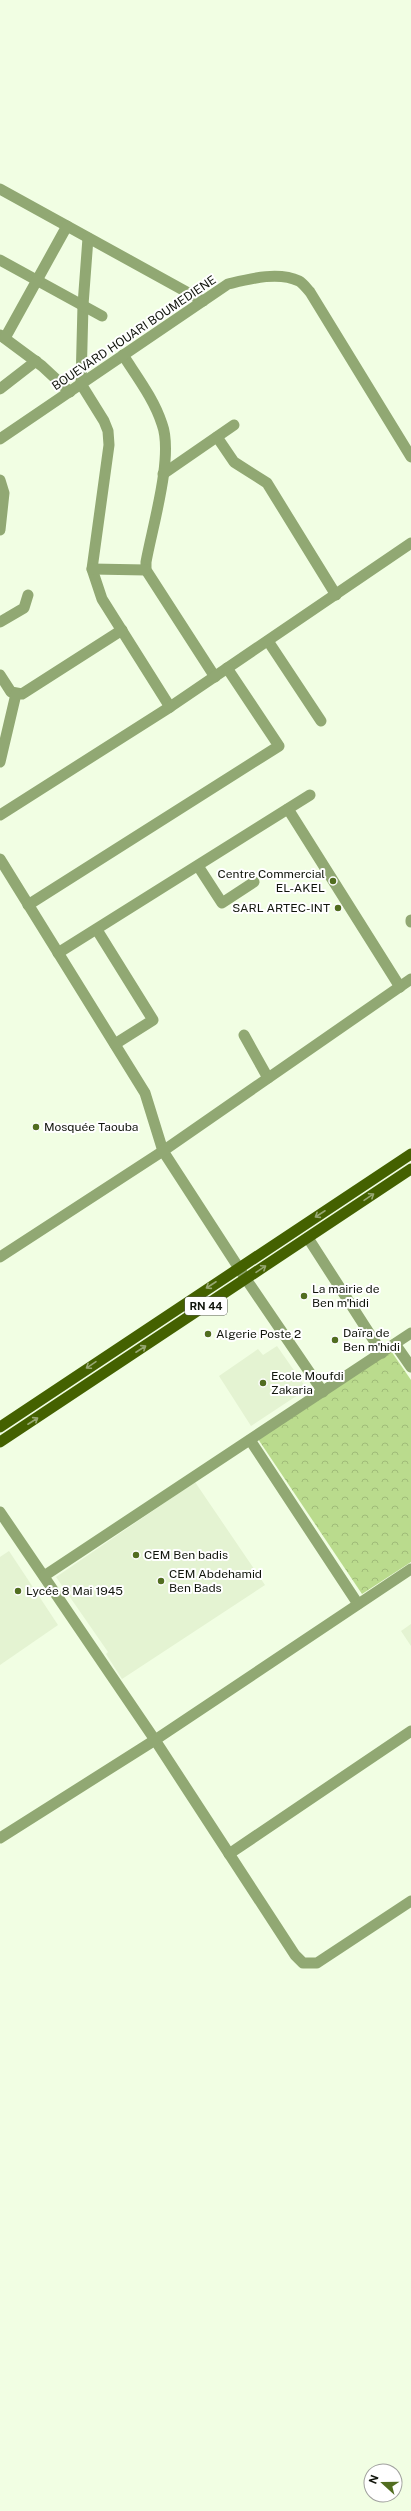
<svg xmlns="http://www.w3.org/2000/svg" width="411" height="2511" font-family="'Public Sans',sans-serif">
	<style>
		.built { fill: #e4f3d2 }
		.park { fill: url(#park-crowns) }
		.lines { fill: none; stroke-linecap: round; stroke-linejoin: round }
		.minor { stroke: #91a873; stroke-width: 11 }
		.tertiary { stroke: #91a873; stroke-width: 11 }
		.primary { stroke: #446100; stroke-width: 11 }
		.oneway { stroke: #98a873 }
		.poi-dot { fill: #516d20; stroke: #fff; stroke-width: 1.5 }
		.labels { text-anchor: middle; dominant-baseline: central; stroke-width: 4; stroke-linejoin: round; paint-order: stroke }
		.shield { fill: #fff; stroke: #585b55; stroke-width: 1 }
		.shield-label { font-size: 11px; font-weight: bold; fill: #11150c }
		.street-label { font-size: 12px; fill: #11150c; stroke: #fff }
		.poi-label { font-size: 12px; fill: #11150c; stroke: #fff; text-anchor: start }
	</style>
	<defs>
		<pattern id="park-crowns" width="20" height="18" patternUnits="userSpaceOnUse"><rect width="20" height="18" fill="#badb8d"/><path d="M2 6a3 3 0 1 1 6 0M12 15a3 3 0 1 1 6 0" fill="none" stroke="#9fbb78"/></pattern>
	</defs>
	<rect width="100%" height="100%" fill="#f1fee3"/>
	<g class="built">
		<path d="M277,1346l30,43 -56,37 -32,-50 39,-27 5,6z"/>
		<path d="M195,1482l70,103 -143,94 -16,-25 2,-2 -52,-75z"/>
		<path d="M9,1551l49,74 -58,40v-108z"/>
		<path d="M411,1624v22l-10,-15z"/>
	</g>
	<path class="park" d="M391,1351l20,29v182l-49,32 -104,-155z"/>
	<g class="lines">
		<g class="minor">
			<path d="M0,189l203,112"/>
			<path d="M88,238l-5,67 -2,79 23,37 4,10 1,14 -17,124 10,30 68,108"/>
			<path d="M0,260l102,56"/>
			<path d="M0,335l42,31 28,26"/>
			<path d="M5,338l62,-112"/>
			<path d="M123,355c14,22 31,44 39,69 12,32 -10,104 -16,138v8l69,107"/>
			<path d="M0,389l36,-28"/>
			<path d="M217,437l17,25 33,21 69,112"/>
			<path d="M163,474l71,-49"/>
			<path d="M0,480l4,13 -4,37"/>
			<path d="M92,569l54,1"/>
			<path d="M0,622l24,-14 4,-13"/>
			<path d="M268,641l53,80"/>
			<path d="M0,675l11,17 11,2 100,-64"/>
			<path d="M0,762l16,-68"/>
			<path d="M288,809l112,178"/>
			<path d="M0,815l170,-108 241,-164"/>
			<path d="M0,859l145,234 18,58 83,128 77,113"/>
			<path d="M198,866l24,37 32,-21"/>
			<path d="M28,905l251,-159 -52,-78"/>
			<path d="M411,920v2"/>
			<path d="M97,930l56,90 -38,24"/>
			<path d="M58,953l252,-158"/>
			<path d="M244,1035l24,43"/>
			<path d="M308,1238l74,115"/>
			<path d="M0,1257l163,-106 248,-172"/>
			<path d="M395,1344l16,23"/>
			<path d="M250,1440l108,164"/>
			<path d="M0,1512l155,228 140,215 8,8h14l94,-62"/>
			<path d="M44,1576l367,-243"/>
			<path d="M0,1838l155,-98 256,-171"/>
			<path d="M229,1854l182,-123"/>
		</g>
		<path class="tertiary" d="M0,439l228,-155c21,-5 50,-13 71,-3 4,2 8,8 11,11l101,165"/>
		<g class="primary">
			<path d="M0,1427l411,-273"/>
			<path d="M0,1442l411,-273"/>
		</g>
	</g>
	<defs><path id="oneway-shaft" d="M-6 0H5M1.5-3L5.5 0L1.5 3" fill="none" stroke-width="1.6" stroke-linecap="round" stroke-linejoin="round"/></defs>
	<g class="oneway">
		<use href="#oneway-shaft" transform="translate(369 1197) rotate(-34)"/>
		<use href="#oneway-shaft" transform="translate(320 1214) rotate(147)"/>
		<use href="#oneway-shaft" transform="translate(261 1269) rotate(-34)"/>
		<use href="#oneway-shaft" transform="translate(211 1285) rotate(147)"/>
		<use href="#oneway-shaft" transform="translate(141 1349) rotate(-33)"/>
		<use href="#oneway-shaft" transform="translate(91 1365) rotate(146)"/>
		<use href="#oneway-shaft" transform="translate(33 1421) rotate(-33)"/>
	</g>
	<g class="poi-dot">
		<circle cx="333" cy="881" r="4"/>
		<circle cx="338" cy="908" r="4"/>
		<circle cx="36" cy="1127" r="4"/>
		<circle cx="304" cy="1296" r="4"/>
		<circle cx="208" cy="1334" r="4"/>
		<circle cx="335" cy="1340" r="4"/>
		<circle cx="263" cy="1383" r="4"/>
		<circle cx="136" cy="1555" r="4"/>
		<circle cx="161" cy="1581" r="4"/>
		<circle cx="18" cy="1591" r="4"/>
	</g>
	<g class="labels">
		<rect class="shield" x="185" y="1297" width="42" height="18" rx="3"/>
		<g class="shield-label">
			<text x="206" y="1306">RN 44</text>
		</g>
		<g class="street-label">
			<text transform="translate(134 333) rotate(-34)">BOUEVARD HOUARI BOUMEDIENE</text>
		</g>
		<g class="poi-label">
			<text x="325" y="874" text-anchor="end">Centre Commercial<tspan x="325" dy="14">EL-AKEL</tspan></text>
			<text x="330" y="908" text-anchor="end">SARL ARTEC-INT</text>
			<text x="44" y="1127">Mosquée Taouba</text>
			<text x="312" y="1289">La mairie de<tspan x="312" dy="14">Ben m'hidi</tspan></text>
			<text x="343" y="1333">Daïra de<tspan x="343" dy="14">Ben m'hidi</tspan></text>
			<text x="216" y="1334">Algerie Poste 2</text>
			<text x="271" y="1376">Ecole Moufdi<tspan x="271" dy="14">Zakaria</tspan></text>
			<text x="144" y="1555">CEM Ben badis</text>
			<text x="169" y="1574">CEM Abdehamid<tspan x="169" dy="14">Ben Bads</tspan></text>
			<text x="26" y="1591">Lycée 8 Mai 1945</text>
		</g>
	</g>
	<g transform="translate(383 2483) rotate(291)"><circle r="19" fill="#ffffff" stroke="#a0a19e"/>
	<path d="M0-3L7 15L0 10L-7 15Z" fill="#516d20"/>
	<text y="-6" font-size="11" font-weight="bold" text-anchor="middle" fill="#11150c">N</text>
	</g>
</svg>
